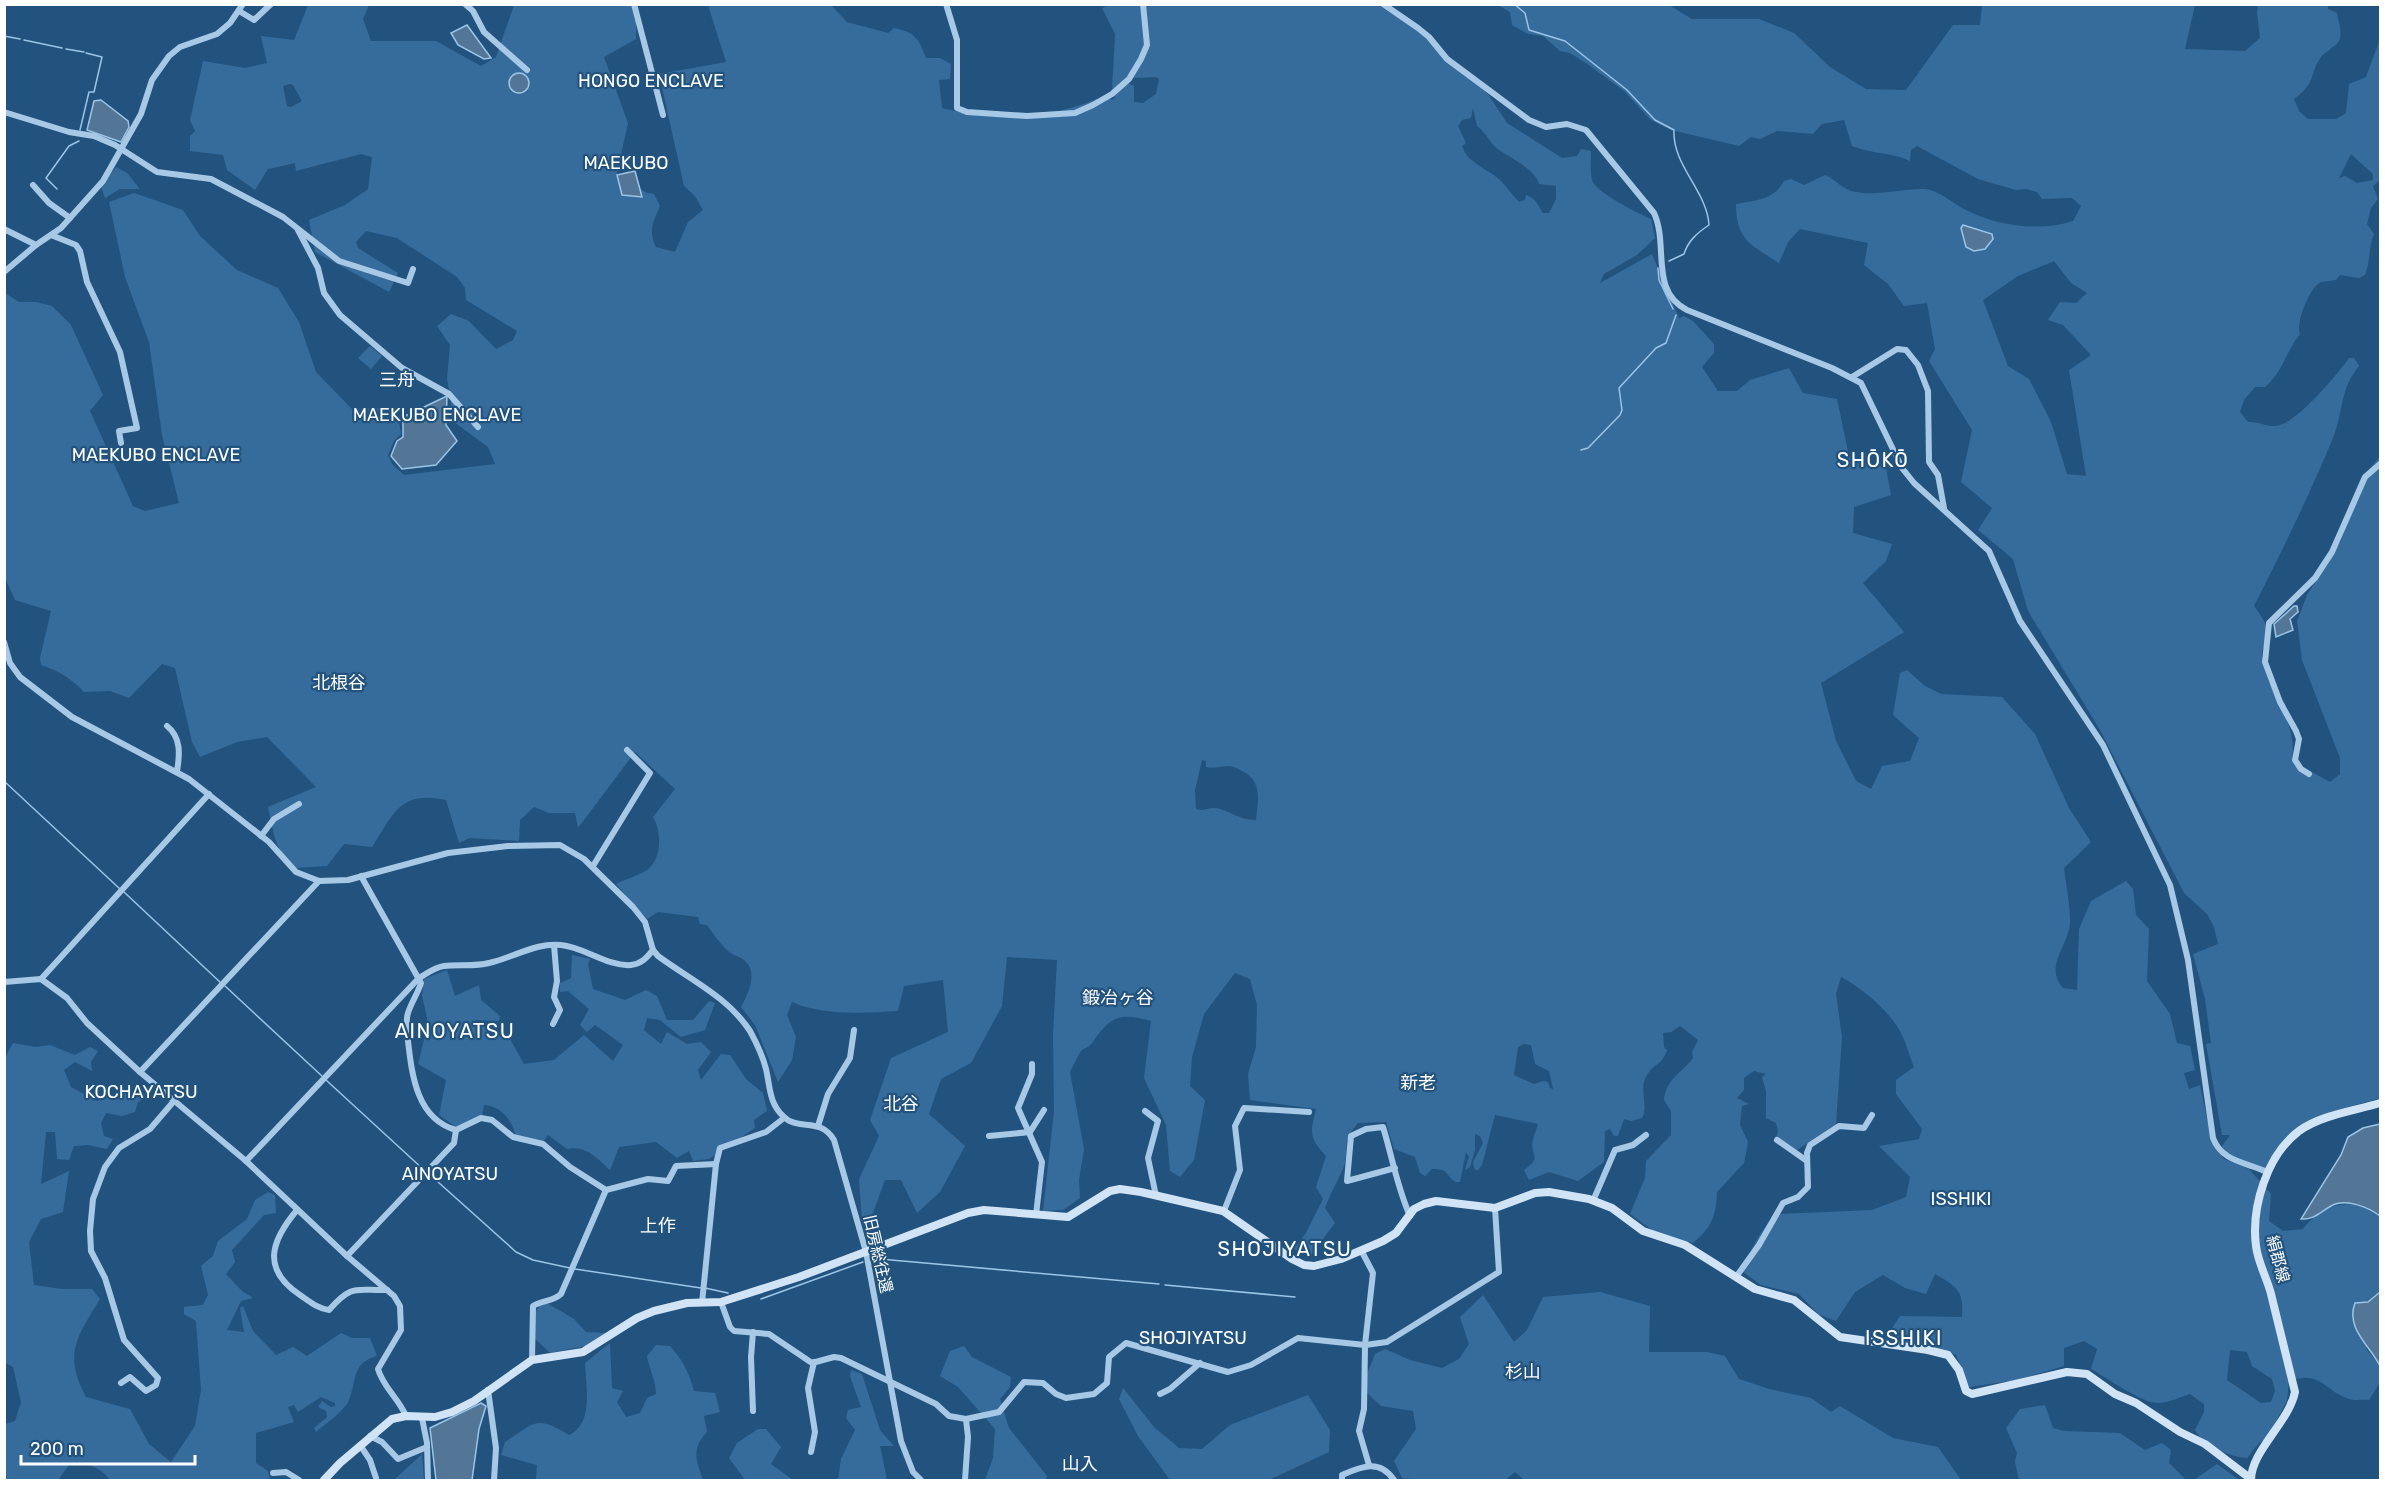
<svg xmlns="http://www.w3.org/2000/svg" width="2385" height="1485" font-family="Rubik,'Noto Sans JP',sans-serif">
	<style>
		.green { fill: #366c9c; fill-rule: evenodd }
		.water { fill: #537696; stroke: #9bc5e7; stroke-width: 1.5 }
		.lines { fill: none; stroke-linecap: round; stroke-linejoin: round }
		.stream { stroke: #9bc5e7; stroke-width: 1.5 }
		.street { stroke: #a7c9e6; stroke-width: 6 }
		.secondary { stroke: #d1e4f5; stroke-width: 8 }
		.labels { text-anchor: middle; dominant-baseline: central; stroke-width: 4.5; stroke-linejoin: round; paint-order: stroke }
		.street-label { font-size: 16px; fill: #fff; stroke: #22537e }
		.neighbourhood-label { font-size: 18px; fill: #fff; stroke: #22537e }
		.quarter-label { font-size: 20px; letter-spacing: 1.5px; fill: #fff; stroke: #22537e }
	</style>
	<rect width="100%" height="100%" fill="#22537e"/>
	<g class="green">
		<path d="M1112,4l266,1 42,27 68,62 19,29 55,35 15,-2 4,-7 10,2c0,9 -1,21 1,29 4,13 46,33 59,39l4,19 -18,17 -33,19 -4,9 52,-29 27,64 5,-2 9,5 21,23v9l-12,14 16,24h19l13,-11 39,-12 14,25 34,6 12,57 37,12 5,27 -37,12 -1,26 39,11 -6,17 -23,22 41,49 -83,51 15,58 20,40 15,8 11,-23 28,-5 9,-23 -26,-23 7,-42 7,-3 18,16 16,8 61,3 33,37 34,74 22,34 -27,26c2,17 6,36 6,53 0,24 -27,45 -7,67l14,2 2,-61 12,-28 35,-20 7,8 3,26 13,14 -2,52 23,33 7,29 13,3 5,24 -11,3 5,16 11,-4 9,44 7,20 8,10 25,10 22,25 -2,27 14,10 20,-2c20,-27 51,-33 77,-13v76l-12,10 -13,1 12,47 13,16 -1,18 -10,16c-6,-1 -14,1 -20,-1 -26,-9 -28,-29 -60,-18l-2,20 -20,37 -8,5 -12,15c-16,0 -45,-14 -52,-28l9,-18v-8l-14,-10c-10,3 -22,9 -32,9 -16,0 -51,-25 -67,-34l6,-20 -13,-8 -20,7v18l-47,14 -48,7 -13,-32 -20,-8 -53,-5 17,-26 62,1c2,-27 -5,-30 -27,-43l-9,20 -21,-6 -22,-13 -28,17 -19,29 -18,-7 -19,-20 -38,-9 -19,-14c9,-20 18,-44 37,-57l93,-4 34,-13 4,-20 -31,-31 40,-7 3,-10 -26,-35v-14l18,-13c-5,-12 -8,-25 -14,-36 -12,-21 -38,-43 -59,-54l-5,17 6,43 -6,87 -42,28 -18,-14 2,-7 -2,-8 -10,-5v-27l-4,-14 4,-3 -12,-3 -10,7v12l-7,8 12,6 -7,2 -2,19 8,17 -4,21 -27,29c-1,24 -5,35 -24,51l-38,-11 -25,-18 15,-36 1,-17 25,-26v-24l-7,-11c2,-21 18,-27 29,-42l-1,-6 6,-12 -18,-14 -9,6 -8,1 1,14 3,3c-5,16 -13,13 -20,25 -9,13 2,31 -5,43l-11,3 -7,-2 -6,17h-4l-4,-7 -5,2 -1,31 -26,19 -29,-9 -20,8 -5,-10c20,-15 5,-13 9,-31 1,-5 4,-10 5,-15l-43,-9 -13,50 -5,6 -3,-3 -1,-6 10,-19 -3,-7 -5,-2v16l-5,17 -5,3 4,-13 -3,-5 -6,30h-5c-11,-9 -6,-13 -23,-13l-7,7 -5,-3 -5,-16 -21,-8 -8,-27 -28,1c-16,19 -9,18 -13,40 -3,11 -15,30 -20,45l10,15 -24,32 -17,-6 12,-16 17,-34 -7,-12 10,-31c-17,-19 -16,-22 -10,-47l-66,-9 -2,-26 8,-27 1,-42 -7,-26 -15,-6 -31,41 -12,43 -2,29 15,14 -11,60 -14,17 -10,-6 -4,-46 -22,-47 7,-57c-32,-9 -40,-5 -59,22 -3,4 -7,5 -11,8 -4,6 -8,15 -11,21l14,77 -5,31 1,18 -17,12 -20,1 11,-100 -1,-76 4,-75 -50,-3 -5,49 -31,57 -30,16 -12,35 36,32 -25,46 -23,21 -16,-33h-16l-15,41h-8l-3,-42 20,-43 -9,-16 21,-62 57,-26 -5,-52 -39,6 -6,25c-34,2 -74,5 -106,-9l-5,13 9,22 -4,23 -14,22 -23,-57 -14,-18c7,-13 18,-35 3,-47 -5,-4 -12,-5 -16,-9 -8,-7 -15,-18 -21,-26l-7,-1 -2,-7 -40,-5 -11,7 -31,-35c9,-5 22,-8 31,-14 15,-11 15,-38 6,-53l22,-28 -40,-37 -57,76 -3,-15h-26l-15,-6 -14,13 -1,21 -49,-3 -11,5 -13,-43c-46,-10 -52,13 -74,47l-28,-3 -17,22 -32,2c-20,-17 -22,-37 -27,-61l48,-20 -49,-50 -30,5 -37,15 -8,-15 -17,-74 -13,-4 -33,34 -19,-7 -26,1c-13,-14 -25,-21 -43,-27l-1,-7 11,-47 -36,-11 -10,-22v-285l14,9h17l16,4 19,19 32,70 -13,16 43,95 12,5 34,-8 -17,-68 -13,-93 -24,-65 -16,-75 25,-9 49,17 17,26 37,34 41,18 21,34 17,50 36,37 37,-1 10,14 2,12 -7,7 -6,14 4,9 12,11 91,-11 -7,-17 -38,-28 1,-18 -4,-22 3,-34 -13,-19 14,-12 18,7 27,28 17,-9 4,-9 -51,-31 -1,-12 -8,-11 -60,-39 -31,-7 -10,11 2,6 40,25 -9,19 -74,-40 -6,-32 36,-15 23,-16 4,-32 -11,-3 -65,17 -1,-8 -27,6 -13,21 -28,-20 -4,-15 -33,-4v-15l5,-5 -5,-11 13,-59 42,7 22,-5 -6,-27 33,4 14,-35h61l-6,14 8,22h65l45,25 15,-9 18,-52h123l-1,34 -32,18 24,66 -11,50 30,20 7,1 6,12c-7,16 -12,25 -4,41l19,5 13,-30 15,-12 -8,-14 -11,-10 -25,-112 67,-12 -18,-57h123l16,17 41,11 6,-5c21,4 25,11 32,30h14l11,6 -1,15 -11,1 3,28c60,15 107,12 164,-13l6,5 3,-2 -3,-8 3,-56 -13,-26zM1156,77l3,2 -3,15 -13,9 -9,-1v-16l-8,-4 7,-4zM290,84l3,1 9,16 -11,6 -4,-1 -4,-20zM1473,108l4,18c11,8 12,17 22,24 11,7 38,21 40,34l17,2v13l-7,14h-6c-6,-9 -6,-14 -17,-18l-1,5 -6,2c-7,-7 -11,-14 -18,-21 -12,-12 -33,-17 -39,-35l4,-3 -8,-17 4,-6 9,-2zM1202,760l4,1v6c9,2 15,-1 23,-1 4,0 10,3 13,5 21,10 16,30 14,49 -16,1 -28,-11 -41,-12 -8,0 -12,4 -19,1l-1,-19zM1524,1044l7,1 4,19 14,7 4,18 -3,-1 -2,-6 -5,-1 -9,3 -20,-9 4,-28zM2230,1350l17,2 5,14 20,13 3,12 -4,11 -10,1 -34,-23z"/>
		<path d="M1498,5h171l23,14h67l35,14 36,34 36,22 40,1 47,-65h27l2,-20h213l-10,44 60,2 15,-13 -3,-25 1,-8h70v4l9,4c1,8 6,20 2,28 -4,6 -13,10 -18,16 -13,19 -3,24 -27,42l5,12 9,8h28l10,-6 3,-29 17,-7 14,-38v141l-7,6 5,13 -7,9 -4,16 7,10c-6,14 -3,26 -9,41l-6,3 -19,-3 -4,5c-4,1 -11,1 -15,2 -11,4 -26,42 -21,52 -14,17 -17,38 -35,53h-10l-11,13 -4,12 8,10c10,-1 19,5 28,4 19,-1 62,-52 73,-68h5l5,8c-20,24 -15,45 -26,72 -24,58 -51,113 -79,168 8,11 15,19 12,33 -1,7 -5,11 -4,18 6,39 36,61 30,104l38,21 10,-8v-16l-38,-98 -5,-39 10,-26 34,-54 22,-64 17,-21v642c-49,14 -88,21 -114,70l-35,-11 -11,-8 10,-14h-8l-16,-91 5,-1 -6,-44 -12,-45 25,-10 -4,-17 -7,-13 -23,-21 -84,-163 -72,-119 -15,-52 -35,-29 14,-22 -31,-26 11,-52 -43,-69 6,-12 -8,-46 -23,3 -16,-22 -24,-19 4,-22 -68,-14 -12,13 -9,21c-28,-18 -43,-23 -43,-59 20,-4 38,-4 48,-23l7,-2 13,6 21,-10c12,5 17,15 31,17 24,5 57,-6 74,-2 12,3 25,15 36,20 30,16 75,22 107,11l8,-15 -9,-8 -30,1 -5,-7 -11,-3 -10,1 -38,-11 -61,-33 -6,4 -1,11c-19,-9 -38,-7 -58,-15l-8,-26 -22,4 -9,10 -36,-3 -17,8 -9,-2 -12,9 -68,-16 -20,-10 -27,-29 -38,-28 -16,-10 -10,-2 -17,-15 -15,-2 -16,-9 -2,-13zM2351,154l22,20v6l-16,3 -12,-7 -6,2zM2054,261l17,22 16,10 -11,10 -16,-1 -12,18 15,5 28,30 -22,15 17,106 -19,-2 -16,-52 -22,-43 -21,-13 -25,-66 35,-24z"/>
		<path d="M116,167l11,6 13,16h-20l-15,9 -4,-11z"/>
		<path d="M370,346l12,10 -11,13 -13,-11z"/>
		<path d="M572,955l18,4 -2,5 5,25 32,11 21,-10 11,6 10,24h26l16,-19 6,2 -10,27 -24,7 -21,-17 -13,-2 -3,12 17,14 6,-12 20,12 14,-2 10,10 -13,18 3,10 20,-26 9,1 16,24 17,14 4,18 -13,9 1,8 -46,31 -16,2 -4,-10 -12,7 -21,-16 -37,5 -9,23c-13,-12 -24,-25 -43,-21l-19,-14 -5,7 -27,-6c-4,-16 -15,-30 -32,-31l-2,11 -26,11 -17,-12 7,-35 -28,-16 10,-41 -6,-28 2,-16 23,-9 8,26 24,-11 2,15 19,16 -1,5 -25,-1 35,17 15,27 30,-4 30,-25 29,26 10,-16 -28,-20 -8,7 -7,-7 9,-16 -21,-18 -8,1v-9l11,-5z"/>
		<path d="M13,1043l23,4 14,-2 25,10 15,-8 8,4 -7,11 1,9 -17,-9 -11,8 7,17 26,14 29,-10 26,4 -14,7 -3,10 -13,4 -16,-3 -5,10 3,13 9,3 -6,10 -19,-4 -14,1 -5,14 -12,-1 -2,-27h-9l-5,52 28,-13 -6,41 -22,7 -12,23 5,43 28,4h30l8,10c-23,38 -37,55 -14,98l44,12 19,35 22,18 24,-36 6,-36 -5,-69 -12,-7v-7l19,-2 5,-10 -7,-29 12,-10 5,-15 29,-22 8,-19 13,-8 7,3 1,18 -12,2 -32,35 3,12 -9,12 16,17 11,7 -12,3 -14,29 17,2 -4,-24 3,-2 10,25 23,24 17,-8 14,9 34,-23 11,5h18l7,18c-27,8 -19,24 -29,46 -6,11 -22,21 -32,30l-2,-4 13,-11 -1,-6 -8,-4 4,-6 9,6 4,-1v-3l-14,-6 -23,15 -4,-7 -6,2 6,15 -38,11v30l12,8 2,9h-160c-10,-13 -25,-19 -41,-15l-11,15h-53v-56l10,-3 6,-19 -8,-35 -9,-5v-302z"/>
		<path d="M1600,1292l50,14 -1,46h58l18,4 14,23 30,10 42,9 20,14 9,-6 53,32 45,9 23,33h-437l-9,-8 -10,8h-84l-19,-2 -8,-17 22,-32 -3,-18 -32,-5 -16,-15 2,-17 8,-20 10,-5 25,11 32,8 17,-9 10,-15 -9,-27 23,-22 31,47 13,-12 16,-33z"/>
		<path d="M547,1303l27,16 12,13 20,1 -16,12 -40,8 -17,-16c1,-15 -2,-30 14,-34z"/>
		<path d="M610,1343l2,45 11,3 -6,11 9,15 14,-4 7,-15 9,-4c0,-14 -7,-25 -9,-38l9,-11 14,1c13,14 19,27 24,45l21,2 5,19 -16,4 3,16c-16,17 -11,28 -4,48h-167l1,-15 -36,-10 4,-13c31,-20 30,-27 64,-7 25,-12 17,-48 16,-72z"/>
		<path d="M964,1346l8,11 39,20 -1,10 -10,12 9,29 38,48 -1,4h-61l8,-22 2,-29 -37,-42 -18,-11 10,-25z"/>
		<path d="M851,1370l11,4 18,56 14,16h-14l7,34h-49l3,-21 14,-29 -9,-12 2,-8 13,-3 -11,-31z"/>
		<path d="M1123,1388l31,39 25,21 23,1 28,-24 78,-30 22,35 -1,22 -60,28h-99l-32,-44 -19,-37z"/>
		<path d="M2045,1405l8,23 11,3 56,2 25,17 17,-7 9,7 -2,13 17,17h-167l-4,-18 2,-9 -11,-25 14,-19z"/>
		<path d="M758,1429h8l15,18 -10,17 22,16h-48l-16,-22 8,-15z"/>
		<path d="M422,1454l2,26h-30z"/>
		<path d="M2217,1464l22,16h-45z"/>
	</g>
	<g class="water">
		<path d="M467,25l24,33 -7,1 -26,-14 -7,-12z"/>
		<circle cx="519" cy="83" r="10"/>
		<path d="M101,100l27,21 1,6 -8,15 -34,-12 7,-29z"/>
		<path d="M635,171l7,26 -20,-2 -5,-20z"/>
		<path d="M1963,225l29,9 1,5 -8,10 -11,2 -8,-4 -5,-19z"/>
		<path d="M447,396l-1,29 11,16 -21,24 -34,4 -11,-13 6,-15 6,-4v-20z"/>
		<path d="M2294,606h3l1,6 -8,7 3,11 -17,7 -2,-13z"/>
		<path d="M2380,1124v92c-12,-9 -34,-18 -49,-10 -11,6 -17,14 -30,13l40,-64 7,-18 15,-9z"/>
		<path d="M2380,1292v74c-9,-19 -35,-38 -25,-63l13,-1z"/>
		<path d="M481,1403l5,3 -7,23 -7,51h-36l-6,-52z"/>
	</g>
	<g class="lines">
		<g class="stream">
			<path d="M1514,4l11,9 4,17 36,11 62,49 28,30 19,10c-2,35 33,61 35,95 -12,8 -21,16 -25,29l-15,7"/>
			<path d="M4,36l16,3"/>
			<path d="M24,40l38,8"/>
			<path d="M66,49l18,3"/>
			<path d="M80,130l9,-38h5l8,-35 -16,-4"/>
			<path d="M57,189l-11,-11 23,-32 10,-5"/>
			<path d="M1658,268l1,12 14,29"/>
			<path d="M1581,450l7,-2 32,-33 2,-5 -3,-22 37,-40 10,-5 10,-28"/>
			<path d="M4,781l116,108"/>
			<path d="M124,892l97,91"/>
			<path d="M225,986l98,91"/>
			<path d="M326,1080l98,90"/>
			<path d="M428,1173l88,79 17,8 37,8"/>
			<path d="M873,1260l7,-1 279,25"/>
			<path d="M575,1269l126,19"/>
			<path d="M1165,1285l130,12"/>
			<path d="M705,1288l23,5"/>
			<path d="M761,1299l102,-37"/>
		</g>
		<g class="street">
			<path d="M465,4l8,7 11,21 43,38"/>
			<path d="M634,4l29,111"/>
			<path d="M946,4l11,36v68l10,4 60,4 48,-3 18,-8 19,-11 17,-15 12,-20 6,-14 -4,-41"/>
			<path d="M1383,4l35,24 11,9 18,22 82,61 17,7 21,-3 19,6 68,83c15,32 -5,78 33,97l145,58 29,15 41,85 12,15 75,68 31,70 83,124 67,140 18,75 25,178c9,24 33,24 54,34"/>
			<path d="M239,11l15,9 17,-16"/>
			<path d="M4,112l65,20 25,4 21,9 42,27 54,7 72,38 56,44 69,22 5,-14"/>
			<path d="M33,185l16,18 21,15"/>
			<path d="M4,229l32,16"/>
			<path d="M298,230l20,38 6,25 16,22 62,53 47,26 29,33"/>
			<path d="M51,235l25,10 4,6 7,31 33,70 17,76 -18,3 2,12"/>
			<path d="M4,272l32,-27 25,-17 42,-47 38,-67 11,-34 17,-24 11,-9 37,-13 13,-11 13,-19"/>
			<path d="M1852,377l45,-28 9,1 12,15 10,26 1,71 9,13 6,33"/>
			<path d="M4,642l6,21 10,14 52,40 117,62 80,63 27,30 23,9 29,-1 100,-27 60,-7 52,-1 24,14 49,48 12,15 8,28 5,6c31,23 70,41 92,75 6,11 13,26 16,38 4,17 3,34 17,47 15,16 37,0 51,24l32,112 35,189 12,31 8,8"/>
			<path d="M167,726c14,11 13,28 10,45"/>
			<path d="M2309,774l-8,-5 -6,-9 4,-21 -3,-8 -16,-29 -15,-40 4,-39 46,-45 17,-26 33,-75 15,-13"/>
			<path d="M261,836l13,-17 25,-15"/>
			<path d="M593,866l57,-93 -23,-23"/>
			<path d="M361,876l60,107c-3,10 -10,20 -13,30 -3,9 0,19 0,28 4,35 9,78 48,89l25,-12 11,2 21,17 30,7 27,23 36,23 42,-11 20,2 8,-15 40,-2"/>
			<path d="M41,979l168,-185"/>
			<path d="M4,982l37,-3 26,19 20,25 53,49 106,89 101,95 47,40 6,10 1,24 -23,39c5,18 21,30 28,47"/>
			<path d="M553,1024l7,-14 -6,-13 3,-16 -3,-36"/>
			<path d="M1032,1064v10l-14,34 24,54 -6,53"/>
			<path d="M140,1072l179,-191"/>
			<path d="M1145,1111l13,10 -10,37 8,38"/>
			<path d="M818,1126l10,-32 22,-36 4,-28"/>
			<path d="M989,1136l41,-4 14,-22"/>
			<path d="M1777,1140l30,21"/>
			<path d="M246,1161l173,-183c7,-4 16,-11 25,-12 15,-2 30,1 45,-3 23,-5 48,-21 72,-18 23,2 47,22 70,20 11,-1 16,-8 22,-15"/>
			<path d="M1395,1168l-48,13 4,-45 15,-7 17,-2c9,29 14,60 27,89"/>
			<path d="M1593,1201l22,-51 18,-5 13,-10"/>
			<path d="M297,1210c-26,31 -36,59 3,85 9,6 18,14 29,15 24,-27 27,-19 58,-20"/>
			<path d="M1224,1211l16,-41 -5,-44 9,-18 65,4"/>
			<path d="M1361,1250l12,23 -8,72 -1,64 -5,22 10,34"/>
			<path d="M347,1256l107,-113 2,-13"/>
			<path d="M1736,1277l23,-32 24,-42 15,-6 10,-10 -1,-34 3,-8 29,-19 25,2 8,-13"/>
			<path d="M721,1302l9,25 4,4 35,3 43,29 22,-6 7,1 95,46 13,12 17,3 2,18 -3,43"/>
			<path d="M702,1303l14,-139 4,-16 46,-16 18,-14"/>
			<path d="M532,1360l1,-54c10,-6 19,-4 28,-12l45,-104"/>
			<path d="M121,1383l9,-6 16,14 10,-6 2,-7 -34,-38 -19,-62 -14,-27 -1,-20 3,-32 12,-32 14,-19 31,-19 24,-28"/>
			<path d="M488,1390l8,58 -2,32"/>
			<path d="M1160,1394l10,-5 30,-26"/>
			<path d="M753,1411l-2,-54 2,-25"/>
			<path d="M422,1418l5,25 1,37"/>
			<path d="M966,1419l33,-7 25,-30 19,1 13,11 10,4 28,-4 13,-11 2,-26 17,-14 102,29 23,-7 47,-27 67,7 22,-3 112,-70 -4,-64"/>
			<path d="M370,1436l12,6 16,17 29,-12"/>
			<path d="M360,1445l10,15 6,18"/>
			<path d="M811,1452l4,-20 -7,-44 6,-26"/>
			<path d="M273,1473l13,-1 13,8"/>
			<path d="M1342,1480v-5c20,-9 38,-16 52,5"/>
		</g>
		<g class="secondary">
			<path d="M324,1480l16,-17 52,-44 14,-3 29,1 17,-5 22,-11 58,-41 51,-8 54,-34 17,-7 33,-8 34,-1 78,-25 169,-64 16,-3 84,7 42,-26 10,-2 21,3 82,19 69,48 12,6 10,1 27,-7 42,-18 13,-8 18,-24 10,-5 12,-3 59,7 40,-15 14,-1 40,7 23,9 31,23 42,14 70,44 39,11 46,37 88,13 20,5 11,15 7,21 6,3 95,-22 20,2 28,20 21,9 44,29 25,12 46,35"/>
			<path d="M2251,1480c0,-29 38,-58 44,-88 -8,-33 -16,-65 -24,-98 -4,-16 -13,-31 -15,-48 -5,-39 11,-91 43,-115 22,-16 55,-20 81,-28"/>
		</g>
	</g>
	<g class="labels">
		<g class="street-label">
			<text transform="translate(878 1254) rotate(77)">旧房総往還</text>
			<text transform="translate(2278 1259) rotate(75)">絹郡線</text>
		</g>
		<g class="neighbourhood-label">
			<text x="651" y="81">HONGO ENCLAVE</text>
			<text x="626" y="163">MAEKUBO</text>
			<text x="397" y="380">三舟</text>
			<text x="437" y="415">MAEKUBO ENCLAVE</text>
			<text x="156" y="455">MAEKUBO ENCLAVE</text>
			<text x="339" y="683">北根谷</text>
			<text x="1118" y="998">鍛冶ヶ谷</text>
			<text x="1418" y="1083">新老</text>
			<text x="141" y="1092">KOCHAYATSU</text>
			<text x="901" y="1104">北谷</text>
			<text x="450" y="1174">AINOYATSU</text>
			<text x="1961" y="1199">ISSHIKI</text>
			<text x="658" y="1226">上作</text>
			<text x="1193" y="1338">SHOJIYATSU</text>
			<text x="1523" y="1372">杉山</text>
			<text x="1080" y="1464">山入</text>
		</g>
		<g class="quarter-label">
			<text x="1873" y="460">SHŌKŌ</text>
			<text x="455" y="1031">AINOYATSU</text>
			<text x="1285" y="1249">SHOJIYATSU</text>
			<text x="1904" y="1338">ISSHIKI</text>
		</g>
	</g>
	<rect width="2385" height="1485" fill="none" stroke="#ffffff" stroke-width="12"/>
	<path d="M21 1455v9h174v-9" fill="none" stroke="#ffffff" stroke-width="3"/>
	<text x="30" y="1455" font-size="18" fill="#ffffff" stroke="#22537e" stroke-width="4.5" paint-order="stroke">200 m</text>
</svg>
